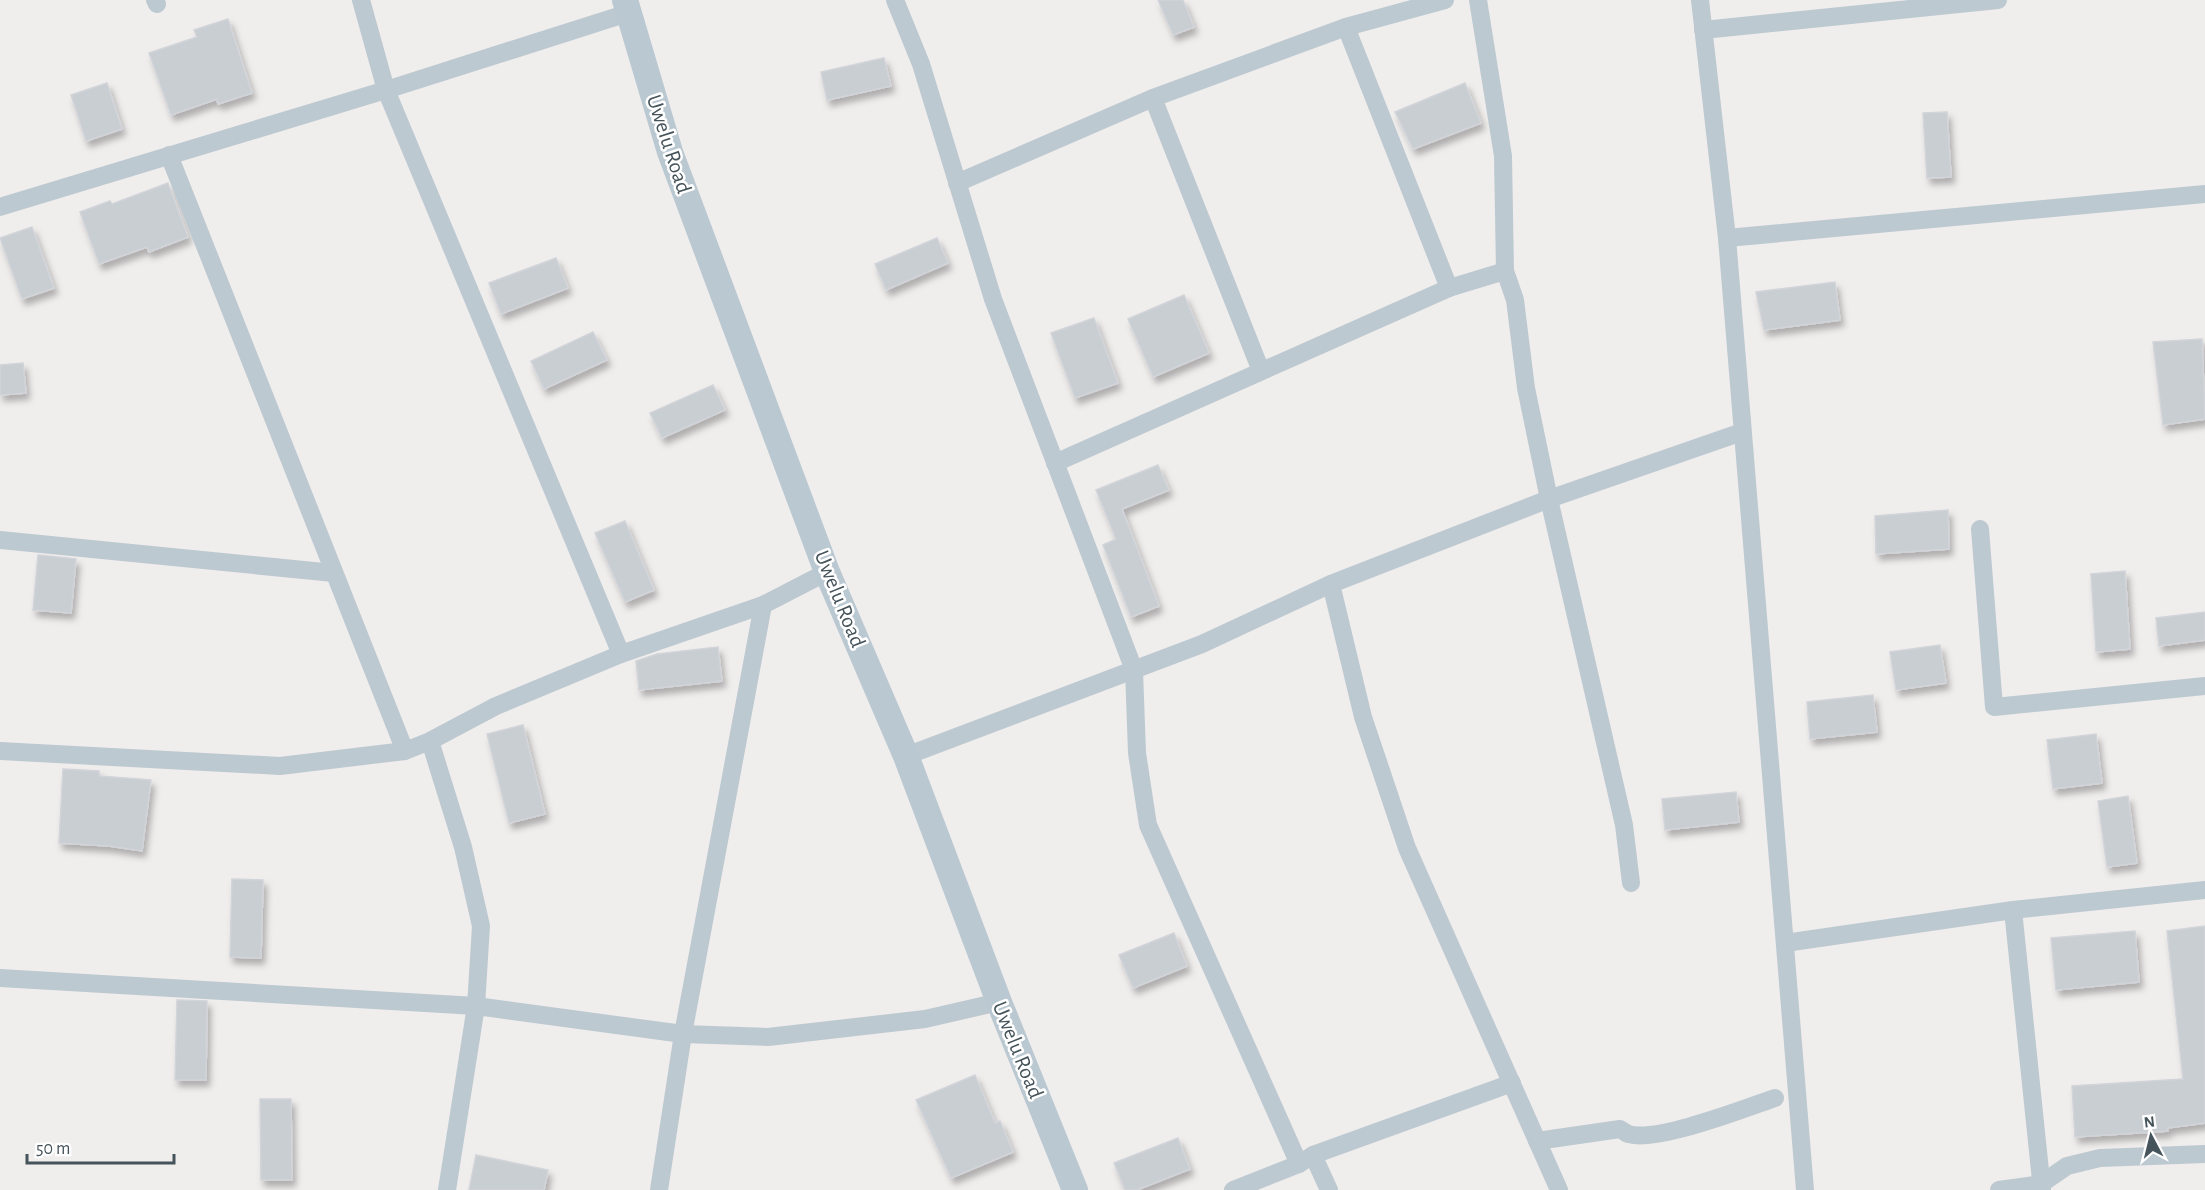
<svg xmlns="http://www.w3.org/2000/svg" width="2205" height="1190" font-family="'Alegreya Sans',sans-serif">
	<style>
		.building { fill: #c9ced2; stroke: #d1d4d9; stroke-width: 1.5; filter: url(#shadow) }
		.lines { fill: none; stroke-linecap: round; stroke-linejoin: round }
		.street { stroke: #bdc9d0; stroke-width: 18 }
		.secondary { stroke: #bac8d1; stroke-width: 26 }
		.labels { text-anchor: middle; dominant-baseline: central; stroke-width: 5; stroke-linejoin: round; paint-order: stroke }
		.street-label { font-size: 22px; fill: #45535a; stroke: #fff }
	</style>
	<defs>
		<filter id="shadow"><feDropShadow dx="3.5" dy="6" stdDeviation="3" flood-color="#0004"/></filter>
	</defs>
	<rect width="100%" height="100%" fill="#f0eded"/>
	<g class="building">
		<path d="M1158,0h25l11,27 -21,8z"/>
		<path d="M228,19l24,74 -34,11 -1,-5 -46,16 -22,-62 48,-16 -3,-7z"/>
		<path d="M884,58l7,28 -64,14 -6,-28z"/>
		<path d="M107,83l15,46 -36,12 -15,-46z"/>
		<path d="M1465,83l16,40 -68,26 -18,-37z"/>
		<path d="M1947,112l4,65 -24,1 -4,-65z"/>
		<path d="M168,183l20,54 -39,15 -2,-5 -48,17 -19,-52 30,-11 2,3z"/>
		<path d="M32,227l22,61 -32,11 -22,-61z"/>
		<path d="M937,238l11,25 -62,27 -11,-26z"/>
		<path d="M556,258l12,30 -67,26 -12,-31z"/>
		<path d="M1835,282l5,38 -76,10 -8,-38z"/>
		<path d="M1184,295l25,58 -56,24 -25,-58z"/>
		<path d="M1094,318l24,65 -43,15 -24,-65z"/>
		<path d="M593,332l14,28 -63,29 -13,-28z"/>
		<path d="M2202,339l3,80 -42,6 -10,-83z"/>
		<path d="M23,363l3,30 -26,2v-30z"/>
		<path d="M713,385l12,25 -63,28 -12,-25z"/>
		<path d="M1158,465l11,25 -47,19 37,97 -28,11 -28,-72 13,-6 -20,-49z"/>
		<path d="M1948,510l1,39 -73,5 -1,-38z"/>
		<path d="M625,521l29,69 -29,12 -30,-69z"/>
		<path d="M38,555l38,4 -5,54 -38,-3z"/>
		<path d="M2125,571l5,78 -34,3 -5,-78z"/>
		<path d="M2205,612v28l-46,6 -3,-28z"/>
		<path d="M1940,645l6,38 -50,7 -6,-38z"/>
		<path d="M718,647l4,34 -83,9 -3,-29 21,-7z"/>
		<path d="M1873,695l4,37 -67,7 -3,-37z"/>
		<path d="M523,725l22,89 -36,9 -22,-89z"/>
		<path d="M2096,734l6,49 -49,6 -6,-49z"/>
		<path d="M63,769l36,2v5l52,4 -9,71 -33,-5 -50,-3z"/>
		<path d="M1736,792l3,30 -74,8 -3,-31z"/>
		<path d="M2128,796l9,67 -30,4 -9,-66z"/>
		<path d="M232,879l31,1 -2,78 -31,-1z"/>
		<path d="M2205,926v197l-38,5 1,3 -93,6 -3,-51 111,-7 -16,-148z"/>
		<path d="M2135,931l4,51 -83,8 -5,-52z"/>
		<path d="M1174,933l13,33 -54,22 -14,-33z"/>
		<path d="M177,1000l30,1 -1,79h-31z"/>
		<path d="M975,1075l20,48 5,-2 13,31 -62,26 -35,-78z"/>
		<path d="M260,1099h31l1,81h-31z"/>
		<path d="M1178,1138l12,31 -53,21h-12l-11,-27z"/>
		<path d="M476,1155l72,15 -4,20h-75z"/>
	</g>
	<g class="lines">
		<g class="street">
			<path d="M155,0l2,4"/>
			<path d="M361,0l25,90 235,564"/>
			<path d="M895,0l26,64 72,235 141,371 3,83 11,72 151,339"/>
			<path d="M1478,0l25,156 2,115 10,29 11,88 23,111 75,326 7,58"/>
			<path d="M1700,0l27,238 78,952"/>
			<path d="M1346,27l103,261"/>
			<path d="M1703,30l295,-30"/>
			<path d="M1153,98l108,273"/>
			<path d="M169,155l236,596"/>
			<path d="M957,183l196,-85 193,-71 99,-27"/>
			<path d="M0,207l386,-117 242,-77"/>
			<path d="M1727,238l478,-44"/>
			<path d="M1055,463l394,-175 56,-17"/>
			<path d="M1980,529l14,178 211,-21"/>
			<path d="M0,540l334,33"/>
			<path d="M1331,584l32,133 44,131 152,342"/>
			<path d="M430,741l33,106 18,79 -5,80 -29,184"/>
			<path d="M0,751l280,15 125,-15 25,-10 66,-35 125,-52 142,-49 64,-33"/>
			<path d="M906,756l296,-112 129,-60 218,-85 193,-67"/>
			<path d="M2013,910l29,280"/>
			<path d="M1785,943l228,-33 192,-20"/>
			<path d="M0,978l476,28 207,28 85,3 157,-18 74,-17"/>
			<path d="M1537,1141l83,-12c2,1 6,4 8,5 28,9 118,-26 147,-36"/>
			<path d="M1313,1155l16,35"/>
			<path d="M659,1190l24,-156 80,-429"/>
			<path d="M1233,1190l66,-26 14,-9 199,-72"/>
			<path d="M1999,1190l42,-6 26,-18 33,-8 105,-4"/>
		</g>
		<path class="secondary" d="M625,0l45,152 157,420 79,184 93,246 76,188"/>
	</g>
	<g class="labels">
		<g class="street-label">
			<text transform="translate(669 144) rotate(72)">Uwelu Road</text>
			<text transform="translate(840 599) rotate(68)">Uwelu Road</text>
			<text transform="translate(1018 1050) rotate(68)">Uwelu Road</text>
		</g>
	</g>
	<g transform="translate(2151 1136) rotate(353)" stroke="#ffffff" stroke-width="4.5" paint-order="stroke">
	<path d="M0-4.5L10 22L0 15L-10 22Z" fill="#45535a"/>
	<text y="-9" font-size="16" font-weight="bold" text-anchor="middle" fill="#45535a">N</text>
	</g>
	<path d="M27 1154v9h147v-9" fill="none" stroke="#45535a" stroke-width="3"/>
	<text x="36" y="1154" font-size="18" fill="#45535a" stroke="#ffffff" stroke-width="4.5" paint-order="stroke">50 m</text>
</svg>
